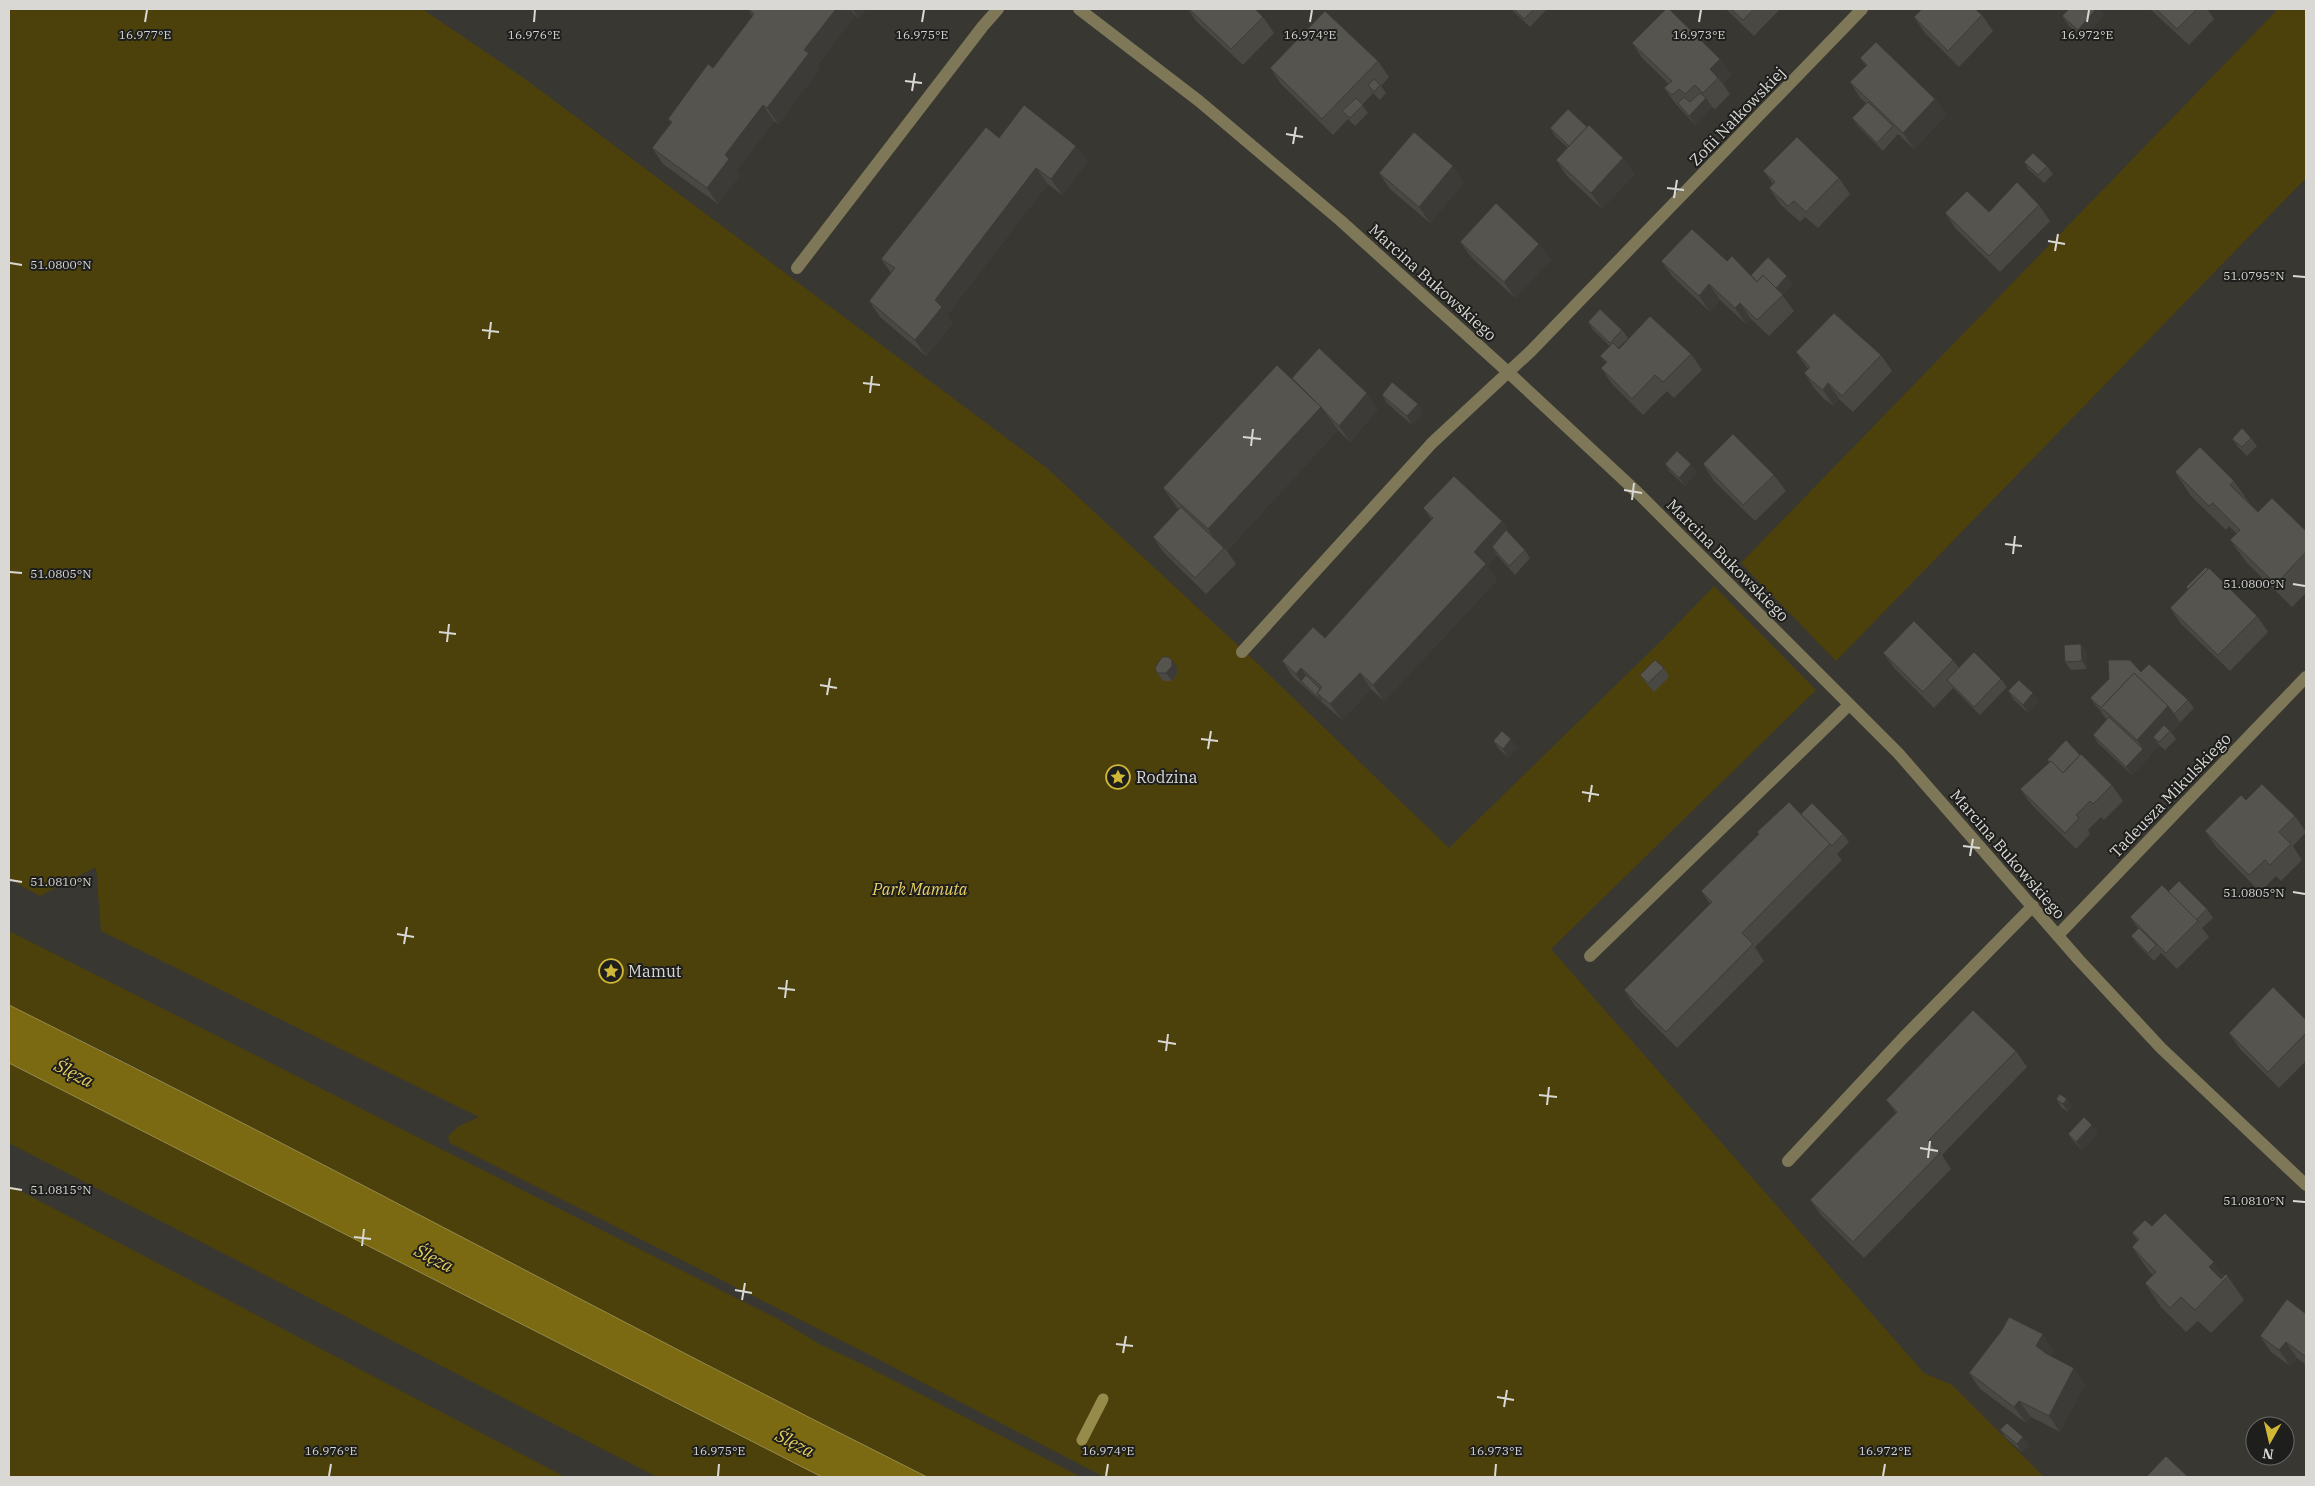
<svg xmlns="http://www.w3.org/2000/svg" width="2315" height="1486" font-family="'IBM Plex Serif',serif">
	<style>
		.green { fill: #4c410a }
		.water { fill: #7b6a11; stroke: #978b4c }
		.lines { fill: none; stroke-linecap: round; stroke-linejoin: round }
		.stream { stroke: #978b4c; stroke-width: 11 }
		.minor { stroke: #7e7758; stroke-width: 12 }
		.wall { fill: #494843 }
		.shaded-wall { fill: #3c3b37 }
		.building { fill: #55544e; stroke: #3c3b37 }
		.ticks { fill: none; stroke: #d9d8d5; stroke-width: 2 }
		.labels { text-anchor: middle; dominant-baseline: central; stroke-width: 4; stroke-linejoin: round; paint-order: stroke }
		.street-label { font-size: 16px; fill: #d9d8d5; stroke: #1e1e1c }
		.poi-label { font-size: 16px; fill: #d9d8d5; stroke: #1e1e1c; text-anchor: start }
		.park-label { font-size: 16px; font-style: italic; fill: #ead263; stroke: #1e1e1c }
		.water-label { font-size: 18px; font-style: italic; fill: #e4cc5d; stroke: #1e1e1c }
		.ticks-label { font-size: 12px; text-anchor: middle; fill: #d9d8d5; stroke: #1e1e1c; stroke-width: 4; stroke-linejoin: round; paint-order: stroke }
	</style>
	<rect width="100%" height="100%" fill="#383732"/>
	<g class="green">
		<path d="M9,9h413l99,67 527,393 209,194 192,185 214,-209 51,-53 102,104 -265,259 373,424 28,12 92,92h-940l-234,-122 -420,-212 -2,-7 11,-10 20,-9 -378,-186 -5,-64 -56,29 -31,-17z"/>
		<path d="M2278,9h28v169l-470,483 -95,-98z"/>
		<path d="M9,931l771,389 41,25 41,19 219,113h-154l-228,-114 -579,-304 -111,-54z"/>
		<path d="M9,1063l813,414h-165l-648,-334z"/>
		<path d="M9,1185l556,292h-556z"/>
	</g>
	<path class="water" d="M9,1005c308,152 610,318 918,472h-105l-813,-414z"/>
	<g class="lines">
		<path class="stream" d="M1082,1440l21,-41"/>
		<g class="minor">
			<path d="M1079,9l120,92 142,120 168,152 129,120 260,260 181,207 82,88 145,137"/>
			<path d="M797,268l186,-242 15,-17"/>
			<path d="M1242,652l190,-209 99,-92 331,-342"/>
			<path d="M2058,935l248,-258"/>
			<path d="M1590,956l259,-251"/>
			<path d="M1788,1161l116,-124 129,-131"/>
		</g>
	</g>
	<g class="wall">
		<path d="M750,9h116l-7,9 -4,-3 -38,50 3,4 -42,55 -4,-3 -37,49 3,5 -22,29 -55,-40 -11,-16 19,-25 -3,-4 45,-51 39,-52 -3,-6z"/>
		<path d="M1188,9h70l-2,1 7,7 11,16 -31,32 -47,-44z"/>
		<path d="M1511,9h35v1l-16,17z"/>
		<path d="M1726,9h54l-26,27z"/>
		<path d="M2150,9h57l7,10 -25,26z"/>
		<path d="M2104,14l-20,24 -16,-13 -6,-9z"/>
		<path d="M1982,15l11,16 -34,36 -34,-34 -11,-16z"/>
		<path d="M1632,43l88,16 11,16 -8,9 7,10 -15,15 -3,-2 -17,18 -19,-21 -12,-16 5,-4 -26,-25z"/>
		<path d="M1860,58l75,41 11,16 -32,34 -16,-15 -15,17 -25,-25 -6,-8 14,-15 -5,-4 -11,-17 16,-16z"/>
		<path d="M1378,61l11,16 -8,9 5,7 -6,7 -7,-7 -11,12 6,8 -13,13 -7,-7 -15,16 -52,-51 -11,-16z"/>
		<path d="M1587,127l36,31 11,16 -32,35 -35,-33 -11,-16 12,-12 -13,-12 -5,-8z"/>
		<path d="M1076,146l11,16 -25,33 -14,-11 -101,131 6,8 -27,33 -46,-39 -11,-16 22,-28 -10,-14z"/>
		<path d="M2024,162l23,4 6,8 -9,9 -15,-13z"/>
		<path d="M1763,171l76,7 11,16 -32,34 -13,-11 -5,5 -20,-18 -11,-16 4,-4z"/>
		<path d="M1379,173l85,9 -34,41 -40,-34z"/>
		<path d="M2039,205l11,16 -50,51 -44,-43 -11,-16 44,-1z"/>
		<path d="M1460,242l79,2 12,16 -36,38 -43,-40z"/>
		<path d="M1661,261h66l24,14 42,9 -11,11 12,16 -25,25 -18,-17 -5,5 -26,-24 -10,12 -37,-35z"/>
		<path d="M1588,322l34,8 6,8 -10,10 1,1 72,5 11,16 -28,28 -7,-7 -24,24 -31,-31 -11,-16 5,-5 -6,-7 10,-10 -17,-16z"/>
		<path d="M1796,352l85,3 11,16 -39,41 -14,-13 -5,7 -10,-7 -9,-10 -11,-16 4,-4z"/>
		<path d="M1292,378l86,31 -28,33 -12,-12 -111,121 9,13 -30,30 -42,-41 -11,-16 26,-27 -16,-22z"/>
		<path d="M1382,395l36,9 5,9 -11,12 -25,-22z"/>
		<path d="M2251,438l6,8 -10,10 -9,-9 -6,-8z"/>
		<path d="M1665,464l32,8 -12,14 -15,-14z"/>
		<path d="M1703,464l71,11 12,16 -31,30 -41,-40z"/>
		<path d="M2175,472l59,9 16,23 8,8 48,19v62l-14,14 -45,-44 -17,-23 7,-6 -8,-8 -3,4 -35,-34z"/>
		<path d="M1423,508l79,13 11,17 12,12 5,8 -15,17 -18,-20 -9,11 9,14 -113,121 -13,-12 -29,31 -49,-43 -11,-16 43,-23 107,-118z"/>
		<path d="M2186,587l71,29 11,16 -38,39 -49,-47 -11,-16 18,-18z"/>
		<path d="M2087,652v17l-16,1 -6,-8z"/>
		<path d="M1883,653l70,7 6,8 42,11 6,8 -27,28 -27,-27 -19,20 -39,-39z"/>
		<path d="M1178,668l-1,6 -5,7h-9l-6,-8z"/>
		<path d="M1664,668l5,9 -15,15 -8,-9 -6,-8z"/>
		<path d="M2141,672l47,28 6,8 -23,24 5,7 -11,11 -6,-5 -11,11 1,1 -17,18 -34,-32 -5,-8 14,-15 -17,-22z"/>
		<path d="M2008,691l31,10 -11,12 -14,-13z"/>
		<path d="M1493,741l24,6 -9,10 -9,-8z"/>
		<path d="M2080,755l32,30 11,16 -19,19 -3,-3 -13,13 2,4 -14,15 -44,-44 -12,-16 29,-26 -2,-3z"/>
		<path d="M2246,800l49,16 11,16 -13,14 9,14 -21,21 -5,-5 -16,16 -44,-45 -11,-16z"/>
		<path d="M1801,814l42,20 6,8 -12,12 5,6 -87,87 9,14 -87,87 -42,-42 -11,-16 86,-86 -9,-13 58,-57 -2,-2z"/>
		<path d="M2168,892l39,17 6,9 -11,10 7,9 -32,32 -17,-17 1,1 -7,8 -17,-17 -6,-8 7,-8 -8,-11z"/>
		<path d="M2306,1020v41l-27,27 -39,-39 -11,-16z"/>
		<path d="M2016,1051l11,16 -85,88 9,14 -87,89 -42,-42 -12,-16 86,-87 -10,-13z"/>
		<path d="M2056,1099h11l5,8 -4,5 -7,-5z"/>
		<path d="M2098,1133l-16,17 -8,-8 -6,-8z"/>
		<path d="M2152,1226l72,50 2,-2 18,26 -33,33 -13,-12 -12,11 -25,-25 -16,-24 8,-8 -5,-5 -16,-23 6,-6 -6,-8z"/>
		<path d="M2306,1314v51l-9,-7 -7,8 -19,-14 -11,-16z"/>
		<path d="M2054,1350l-4,6 35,28 -25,48 -29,-15 -5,6 -46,-34 -11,-16z"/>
		<path d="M2000,1430l29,15 -7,7 -16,-14z"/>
	</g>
	<g class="shaded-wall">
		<path d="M836,9h14l5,6 -38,50 3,4 -42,55 -11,-16 37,-58z"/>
		<path d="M852,9h14l-7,9z"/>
		<path d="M2096,9h4l4,5 -20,24 -6,-8z"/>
		<path d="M1720,59l11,16 -8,9 -5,-6 -8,-9z"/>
		<path d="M1706,98l6,9 -17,18 -6,-9z"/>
		<path d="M1935,99l11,16 -32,34 -11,-16z"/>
		<path d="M763,105l11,16 -37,49 3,5 -22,29 -11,-16 18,-33z"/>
		<path d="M1076,146l11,16 -25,33 -11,-16z"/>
		<path d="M1623,158l11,16 -32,35 -11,-16z"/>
		<path d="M1453,166l11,16 -34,41 -11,-16z"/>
		<path d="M1036,168l12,16 -101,131 6,8 -27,33 -11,-16 20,-40z"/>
		<path d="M1539,244l12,16 -36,38 -11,-16z"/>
		<path d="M1787,276l6,8 -13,13 -5,-8z"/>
		<path d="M1709,284l11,16 -10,12 -11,-16z"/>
		<path d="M1740,303l11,16 -5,5 -11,-16z"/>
		<path d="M1828,383l11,16 -5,7 -11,-16z"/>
		<path d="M1367,393l11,16 -28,33 -11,-16z"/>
		<path d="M1418,404l5,9 -11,12 -5,-9z"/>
		<path d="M1321,407l17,23 -111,121 -3,-3 -2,2 -14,-21z"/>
		<path d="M1691,464l6,8 -12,14 -6,-8z"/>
		<path d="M1502,521l11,16 -15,17 -6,-7 5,8 -9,11 9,14 -113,121 -11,-16 101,-133z"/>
		<path d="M2081,644l6,8v17l-5,-8z"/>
		<path d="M1172,660l6,8 -1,6 -5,7 -6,-8z"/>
		<path d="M1301,668l11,16 -11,-3 6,9 -11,-16z"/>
		<path d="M1360,673l11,16 -29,31 -12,-16z"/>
		<path d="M2033,693l6,8 -11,12 -5,-8z"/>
		<path d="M2168,706l12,16 -9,10 -1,-1 -17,6 6,8 -11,11 1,1 -17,18 -6,-8 17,-18 -6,-9z"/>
		<path d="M1511,739l6,8 -9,10 -5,-8z"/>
		<path d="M2067,1099l5,8 -4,5 -5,-8z"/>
		<path d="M2092,1125l6,8 -16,17 -6,-8z"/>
		<path d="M2214,1262l11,17 -4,4 -12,-16z"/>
		<path d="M2043,1334l11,16 -7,12 -11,-16z"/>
		<path d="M2286,1342l11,16 -7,8 -11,-16z"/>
		<path d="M2074,1368l11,16 -25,48 -11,-16z"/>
		<path d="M2019,1401l12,16 -5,6 -12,-16z"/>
		<path d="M2023,1437l6,8 -7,7 -5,-8z"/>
	</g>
	<g class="building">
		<path d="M750,9h86l-32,41 5,3 -42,55 -4,-3 -38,50 4,4 -22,29 -55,-40 20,-26 -4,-3 40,-55 5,4 41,-54 -5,-4z"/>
		<path d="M1189,9h66l8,8 -32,32z"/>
		<path d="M1514,9h20l-10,10z"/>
		<path d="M1666,9h3l51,50 -10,10 8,9 -15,15 -8,-8 -10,9 -6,-5 -7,6 -8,-7 8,-7 -40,-38z"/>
		<path d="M1731,9h23l-11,11z"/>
		<path d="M1922,9h53l7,6 -34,36 -34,-34z"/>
		<path d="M2069,9h27l-18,21 -16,-14z"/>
		<path d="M2156,9h41l-20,20z"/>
		<path d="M1325,11l53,50 -56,58 -52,-51z"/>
		<path d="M1876,42l59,57 -32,34 -53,-51 17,-17 -7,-7z"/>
		<path d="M1374,79l6,6 -6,7 -6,-7z"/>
		<path d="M1700,93l6,5 -17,18 -11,-13 6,-6 6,5z"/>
		<path d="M1356,98l7,7 -13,13 -8,-7z"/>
		<path d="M1868,102l25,24 -16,17 -25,-25z"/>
		<path d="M1024,105l52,41 -25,33 -15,-11 -101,132 7,7 -27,33 -46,-39 26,-33 -14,-9 105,-132 13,11z"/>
		<path d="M1568,109l19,18 -18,19 -19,-18z"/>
		<path d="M1589,125l34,33 -32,35 -35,-33z"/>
		<path d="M1414,132l39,34 -34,41 -40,-34z"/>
		<path d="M1797,137l42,41 -33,34 -12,-11 -6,5 -19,-18 6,-6 -12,-11z"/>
		<path d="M2033,153l14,13 -9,9 -14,-13z"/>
		<path d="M2017,182l22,23 -50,51 -44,-43 22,-22 22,21z"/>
		<path d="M1496,203l43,41 -35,38 -44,-40z"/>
		<path d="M1692,229l35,32 5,-5 25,26 6,-7 20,20 -26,25 -17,-17 -5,5 -26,-24 -10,12 -38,-35z"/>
		<path d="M1768,257l19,19 -11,12 -13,-13 -6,7 -6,-7z"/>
		<path d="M1600,309l22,21 -12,13 -22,-21z"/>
		<path d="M1834,313l47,42 -39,41 -14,-13 -5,7 -10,-8 -9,-9 6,-6 -14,-15z"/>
		<path d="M1650,316l41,38 -28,28 -8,-7 -23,24 -31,-31 6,-6 -7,-6 13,-13 6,6z"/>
		<path d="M1319,348l48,45 -28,33 -12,-12 -6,-7 -29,-29z"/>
		<path d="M1277,365l44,42 -113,122 -45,-41z"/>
		<path d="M1392,382l26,22 -11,12 -25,-21z"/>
		<path d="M2242,428l9,10 -9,9 -10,-8z"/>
		<path d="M1733,434l41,41 -31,30 -40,-41z"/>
		<path d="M2200,447l34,34 -4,4 28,27 14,-14 34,33v21l-30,32 -46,-44 10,-10 -27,-27 -4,3 -34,-34z"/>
		<path d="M1677,451l14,13 -12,14 -14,-14z"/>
		<path d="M1454,476l48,45 -28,31 12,12 -113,121 -13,-12 -30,31 -13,-11 5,-6 -21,-19 -5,6 -14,-13 31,-34 12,11 108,-120 -10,-10z"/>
		<path d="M1181,507l43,41 -29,30 -42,-41z"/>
		<path d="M1506,530l19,20 -16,16 -17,-19z"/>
		<path d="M2206,567l2,2 -20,20 -2,-2z"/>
		<path d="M2209,568l48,48 -39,39 -48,-47z"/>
		<path d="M1914,621l39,39 -30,32 -40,-39z"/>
		<path d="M2081,644l1,17 -17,1 -1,-17z"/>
		<path d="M1974,652l27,27 -27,28 -27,-27z"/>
		<path d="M1162,657h6l4,3v6l-6,7h-9l-2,-5z"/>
		<path d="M1655,660l9,8 -16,15 -8,-8z"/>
		<path d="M2108,660h22l11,12 8,-8 39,36 -14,14 -6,-8 -34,-33 -33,35 -11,-10 19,-19z"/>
		<path d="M2134,673l34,33 -31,34 -34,-31 -2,2 -1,-2z"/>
		<path d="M1306,675l14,14 -3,4 5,8 -21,-20z"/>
		<path d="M2019,680l14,13 -10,12 -15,-14z"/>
		<path d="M2109,717l34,32 -17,18 -33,-32z"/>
		<path d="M2164,725l6,6 -11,11 -6,-5z"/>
		<path d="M1502,731l9,8 -8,10 -10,-8z"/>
		<path d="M2066,740l14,15 -17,18 -12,-12 -1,1 -3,-2z"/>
		<path d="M2081,754l31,31 -19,19 -3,-3 -14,14 3,3 -14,15 -45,-44 31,-28 12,12z"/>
		<path d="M2262,784l33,32 -16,16 12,12 -21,21 -5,-5 -16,15 -44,-44 36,-36 5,5z"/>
		<path d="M1789,802l41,42 -88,89 11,11 -87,88 -42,-42 88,-88 -11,-11 58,-57 -2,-2z"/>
		<path d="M1812,803l31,31 -11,12 -31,-32z"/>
		<path d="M2179,881l28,28 -11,11 -28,-28z"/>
		<path d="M2162,885l36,36 -32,32 -36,-36z"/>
		<path d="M2139,928l17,17 -8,8 -17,-17z"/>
		<path d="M2273,987l33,33v13l-38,39 -39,-39z"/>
		<path d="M1973,1010l43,41 -88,90 12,12 -87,89 -43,-42 87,-88 -11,-12z"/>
		<path d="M2060,1094l7,5 -4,5 -7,-5z"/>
		<path d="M2084,1117l8,8 -16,17 -8,-8z"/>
		<path d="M2165,1213l49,49 -5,5 12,12 5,-5 2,2 -33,34 -14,-13 -11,11 -25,-25 11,-11 -24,-25 7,-8 -7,-6 13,-13 7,6z"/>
		<path d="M2287,1299l19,15v43l-20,-15 -7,8 -19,-14z"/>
		<path d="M2009,1317l34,17 -7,12 11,8 27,14 -25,48 -30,-15 -5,6 -45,-34 33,-43z"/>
		<path d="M2007,1423l16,14 -6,7 -17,-14z"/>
		<path d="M2166,1456l22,21h-42z"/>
	</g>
	<path class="ticks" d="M145,22l2,-12M534,22l1,-12M922,22l2,-12M1310,22l2,-12M1699,22l2,-12M2087,22l2,-12M905,81l17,2M912,91l3,-18M1286,134l17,3M1293,144l3,-17M1667,188l17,2M1674,198l3,-18M2048,241l17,3M2055,251l3,-17M10,263l12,2M2293,276l12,1M482,330l17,2M489,339l2,-17M863,383l17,2M870,393l2,-17M1243,437l18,2M1251,446l2,-17M1624,490l18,3M1632,500l2,-17M2005,544l17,2M2013,554l2,-18M10,572l12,1M2293,584l12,2M439,632l17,2M447,642l2,-18M820,685l17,3M827,695l3,-17M1201,739l17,2M1208,749l3,-18M1582,792l17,3M1589,802l3,-17M1963,846l17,2M1970,856l3,-17M10,880l12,2M2293,892l12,2M397,934l17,3M404,944l3,-17M778,988l17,2M785,998l2,-18M1158,1041l18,3M1166,1051l2,-17M1539,1095l18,2M1547,1105l2,-18M1920,1148l18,3M1928,1158l2,-17M10,1188l12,2M2293,1201l12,1M354,1237l17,2M362,1246l2,-17M735,1290l17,3M742,1300l3,-17M1116,1344l17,2M1123,1353l3,-17M1497,1397l17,3M1504,1407l3,-17M329,1476l2,-12M718,1476l1,-12M1106,1476l2,-12M1495,1476l1,-12M1883,1476l2,-12"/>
	<defs>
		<g id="sight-ring" transform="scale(1.25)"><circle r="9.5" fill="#1e1e1c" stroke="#d1b736" stroke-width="1.5"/><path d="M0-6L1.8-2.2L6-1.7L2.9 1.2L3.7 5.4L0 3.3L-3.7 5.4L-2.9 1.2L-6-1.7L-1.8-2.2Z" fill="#d1b736"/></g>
	</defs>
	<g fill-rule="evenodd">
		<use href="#sight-ring" x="1118" y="777"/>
		<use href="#sight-ring" x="611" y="971"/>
	</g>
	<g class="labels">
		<g class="street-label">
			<text transform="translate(1737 116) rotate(-46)">Zofii Nałkowskiej</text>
			<text transform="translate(1433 282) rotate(42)">Marcina Bukowskiego</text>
			<text transform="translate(1728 560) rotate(45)">Marcina Bukowskiego</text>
			<text transform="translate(2170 795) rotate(-46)">Tadeusza Mikulskiego</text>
			<text transform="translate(2008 854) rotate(49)">Marcina Bukowskiego</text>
		</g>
		<g class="poi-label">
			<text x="1136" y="777">Rodzina</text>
			<text x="628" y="971">Mamut</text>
		</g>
		<g class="park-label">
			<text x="920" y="889">Park Mamuta</text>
		</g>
		<g class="water-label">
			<text transform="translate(74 1073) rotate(27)">Ślęza</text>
			<text transform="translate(434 1258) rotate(27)">Ślęza</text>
			<text transform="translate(795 1443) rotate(27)">Ślęza</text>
		</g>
	</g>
	<g class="ticks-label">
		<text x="145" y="39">16.977°E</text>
		<text x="534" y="39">16.976°E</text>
		<text x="922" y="39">16.975°E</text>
		<text x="1310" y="39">16.974°E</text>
		<text x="1699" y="39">16.973°E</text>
		<text x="2087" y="39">16.972°E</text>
		<text x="61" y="269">51.0800°N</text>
		<text x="2254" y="280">51.0795°N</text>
		<text x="61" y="578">51.0805°N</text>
		<text x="2254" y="588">51.0800°N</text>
		<text x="61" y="886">51.0810°N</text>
		<text x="2254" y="897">51.0805°N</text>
		<text x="61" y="1194">51.0815°N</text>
		<text x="2254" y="1205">51.0810°N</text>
		<text x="331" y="1455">16.976°E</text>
		<text x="719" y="1455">16.975°E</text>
		<text x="1108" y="1455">16.974°E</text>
		<text x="1496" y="1455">16.973°E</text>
		<text x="1885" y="1455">16.972°E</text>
	</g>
	<rect width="2315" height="1486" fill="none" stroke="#d9d8d5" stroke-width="20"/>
	<g transform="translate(2270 1441) rotate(188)"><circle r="24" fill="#1e1e1c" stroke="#696866"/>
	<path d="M0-4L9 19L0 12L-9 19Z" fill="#d1b736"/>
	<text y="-8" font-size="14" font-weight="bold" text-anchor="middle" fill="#d9d8d5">N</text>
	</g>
</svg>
